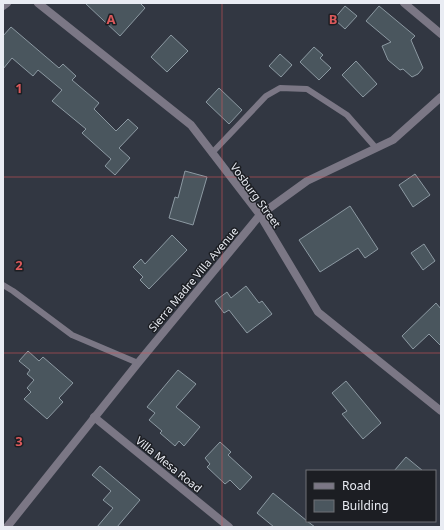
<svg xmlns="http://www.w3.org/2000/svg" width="444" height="530" font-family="'Noto Sans',sans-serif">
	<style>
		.building { fill: #4a565e; stroke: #8c99a2 }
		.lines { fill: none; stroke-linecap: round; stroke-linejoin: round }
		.service { stroke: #7b7785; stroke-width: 6 }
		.minor { stroke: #7b7785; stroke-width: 8 }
		.grid { fill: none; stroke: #db595b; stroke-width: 1; stroke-opacity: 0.55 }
		.labels { text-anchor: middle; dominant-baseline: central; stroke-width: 3; stroke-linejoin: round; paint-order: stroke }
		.street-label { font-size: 11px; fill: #e9ecf3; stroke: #1c1e23 }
		.grid-label { font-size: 13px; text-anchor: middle; font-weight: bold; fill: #db595b; stroke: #1c1e23; stroke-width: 3; stroke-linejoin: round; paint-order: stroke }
	</style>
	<rect width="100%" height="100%" fill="#323742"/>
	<g class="building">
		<path d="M85,3h55l5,5 -25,28z"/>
		<path d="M345,6l12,10 -12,13 -11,-10z"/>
		<path d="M379,6l36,30 -4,4 12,28 -5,6 -6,3 -9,-8 -3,1 -12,-10 -6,-14 9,-4 -25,-21z"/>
		<path d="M11,27l48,41 4,-4 13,12 -4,4 27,23 -5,6 22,22 12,-12 10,9 -19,20 11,10 -15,17 -10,-9 6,-7 -29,-26 4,-4 -34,-28 10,-11 -24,-20 -5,6 -21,-18 -9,11v-33z"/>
		<path d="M171,35l17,16 -21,21 -16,-15z"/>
		<path d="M314,47l9,8 -3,3 11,10 -12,12 -19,-18z"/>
		<path d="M280,54l12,11 -11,12 -12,-11z"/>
		<path d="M356,61l21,23 -14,13 -21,-22z"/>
		<path d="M219,88l23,22 -13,14 -23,-22z"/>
		<path d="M185,171l22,6 -14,48 -24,-7 6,-21 3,1z"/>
		<path d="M415,174l15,21 -17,12 -14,-22z"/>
		<path d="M350,206l28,43 -13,9 -7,-10 -38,24 -21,-32z"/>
		<path d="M172,235l15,15 -38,39 -9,-9 3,-3 -10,-10 8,-8 4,5z"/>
		<path d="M424,244l11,17 -12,9 -12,-17z"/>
		<path d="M246,286l13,17 3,-2 10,13 -25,19 -18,-23 -5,3 -9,-12 12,-9 4,6z"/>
		<path d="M436,303l5,6v37l-12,-12 -16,15 -11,-13z"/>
		<path d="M28,351l11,10 4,-4 30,26 -14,15 4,4 -16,17 -23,-20 7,-7 -4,-4 7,-8 -7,-6 3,-4 -11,-9z"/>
		<path d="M178,370l18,14 -20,23 24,20 -16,19 -5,-5 -4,5 -15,-13 2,-2 -13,-11 6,-7 -8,-6z"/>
		<path d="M346,381l35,42 -18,16 -21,-25 5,-3 -15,-18z"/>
		<path d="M220,442l11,10 -3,3 24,22 -12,13 -10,-10 -5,4 -18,-17 3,-3 -5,-6z"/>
		<path d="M406,457l17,14h-29z"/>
		<path d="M100,466l40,34 -23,27h-20l16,-19 -10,-8 8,-9 -19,-16z"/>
		<path d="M273,493l34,28 8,6h-41l-17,-14z"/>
	</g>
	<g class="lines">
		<g class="service">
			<path d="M212,153l54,-57 14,-8 27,1 40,26 29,33"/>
			<path d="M3,285l10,6 59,44 66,28"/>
		</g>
		<g class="minor">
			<path d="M38,3l153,122 69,90 58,97 123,99"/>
			<path d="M404,3l37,31"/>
			<path d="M3,6l4,-3"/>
			<path d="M94,417l135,110"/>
			<path d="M7,527l131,-164 122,-148 47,-34 86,-41 48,-43"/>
		</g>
	</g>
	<path class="grid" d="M222,3v524M3,177h438M3,353h438"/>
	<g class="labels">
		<g class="street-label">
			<text transform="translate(256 195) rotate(54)">Vosburg Street</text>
			<text transform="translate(193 279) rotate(-50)">Sierra Madre Villa Avenue</text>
			<text transform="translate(169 464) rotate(39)">Villa Mesa Road</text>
		</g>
	</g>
	<g class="grid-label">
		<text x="111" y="24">A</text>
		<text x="333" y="24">B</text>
		<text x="19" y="93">1</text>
		<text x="19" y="270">2</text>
		<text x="19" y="446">3</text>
	</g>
	<rect width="444" height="530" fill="none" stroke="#e9ecf3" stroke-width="8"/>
	<rect x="306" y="470" width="130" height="52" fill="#1c1e23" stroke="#6e7076"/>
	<rect x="314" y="483" width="20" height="6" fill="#7b7785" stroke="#6e7076"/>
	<text x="342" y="490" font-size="12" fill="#e9ecf3">Road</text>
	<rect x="314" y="500" width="20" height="12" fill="#4a565e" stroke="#6e7076"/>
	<text x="342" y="510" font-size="12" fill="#e9ecf3">Building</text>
</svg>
